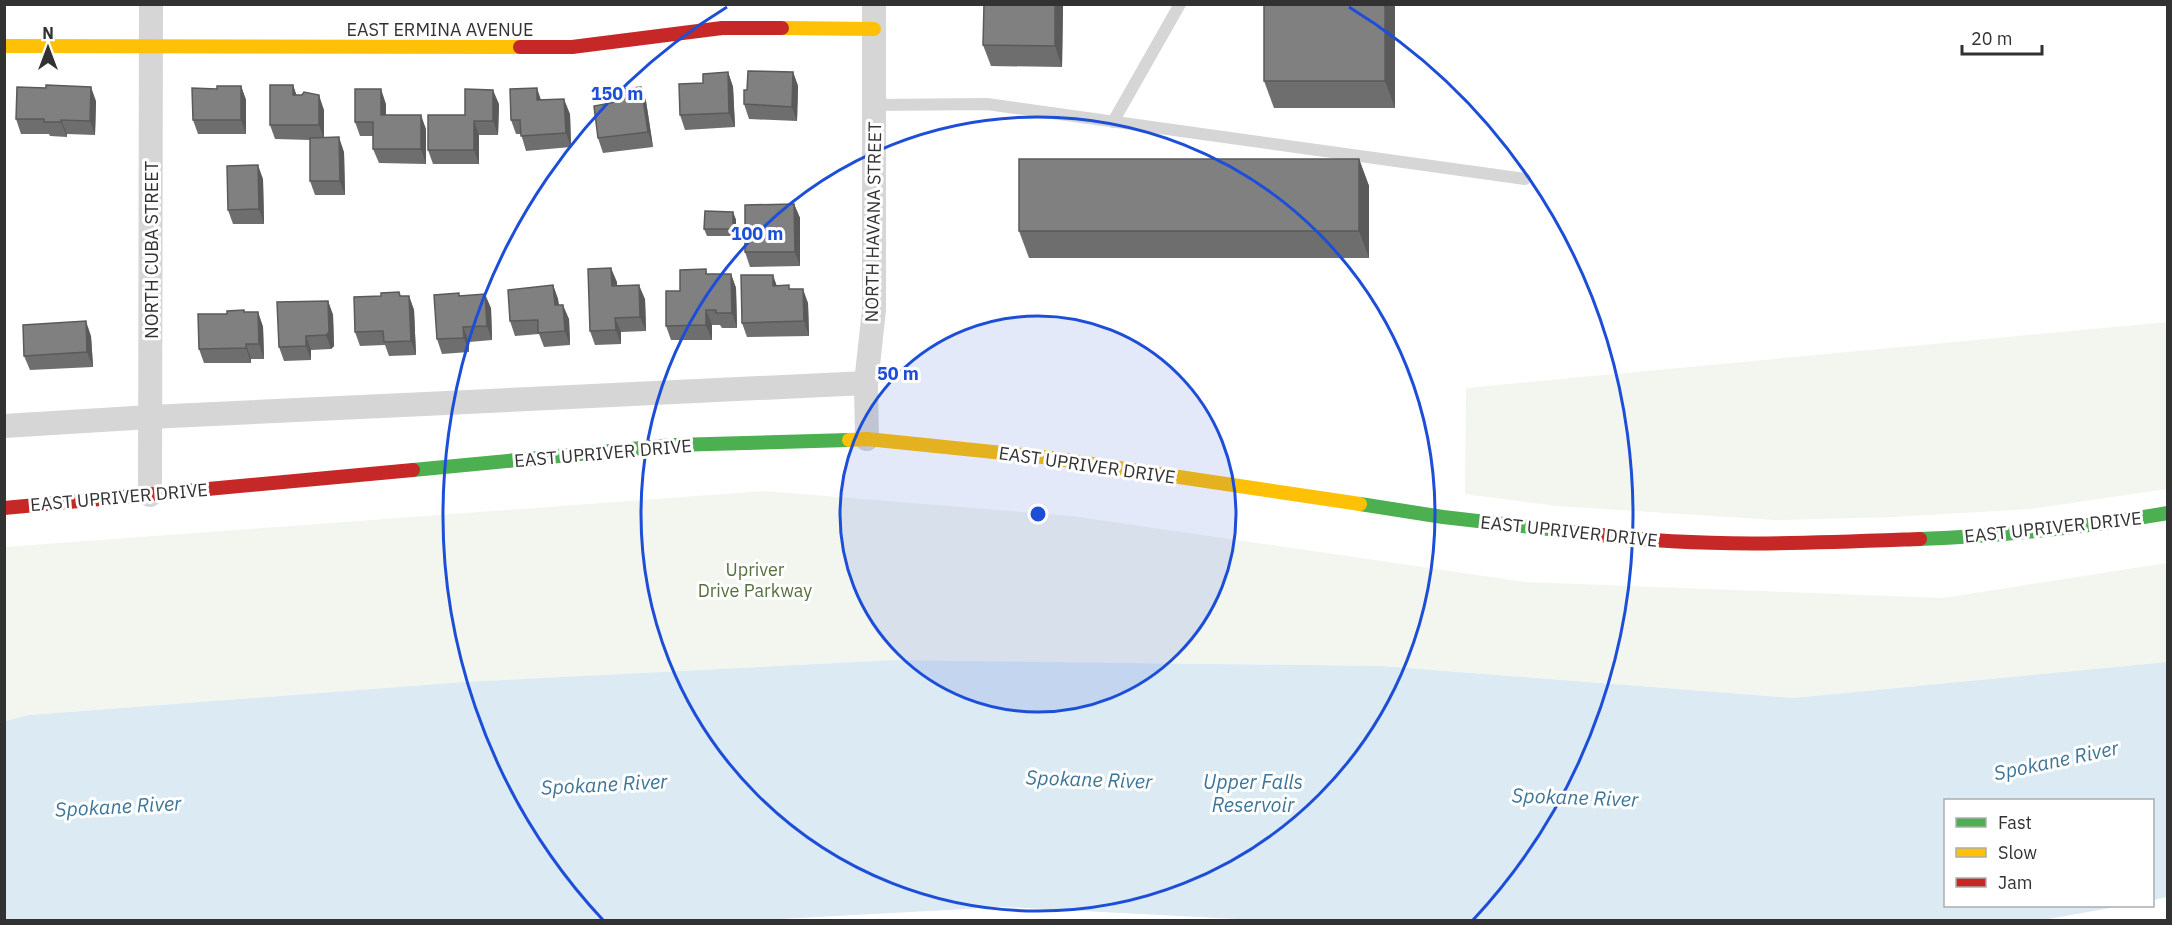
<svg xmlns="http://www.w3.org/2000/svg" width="2172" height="925" font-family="'IBM Plex Sans',sans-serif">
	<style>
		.green { fill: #f2f6ee }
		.water { fill: #dbeaf3 }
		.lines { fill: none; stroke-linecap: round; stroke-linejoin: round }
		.lane { stroke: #d6d6d6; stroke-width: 12 }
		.street { stroke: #d6d6d6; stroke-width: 24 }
		.fast { stroke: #4caf50; stroke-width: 14 }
		.slow { stroke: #ffc107; stroke-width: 14 }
		.jam { stroke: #c62828; stroke-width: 14 }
		.wall { fill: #6e6e6e }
		.shaded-wall { fill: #5a5a5a }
		.building { fill: #808080; stroke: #5a5a5a; stroke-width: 1.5 }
		.ring { fill: none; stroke: #1d4ed8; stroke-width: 3 }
		.labels { text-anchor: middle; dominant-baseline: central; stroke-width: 6; stroke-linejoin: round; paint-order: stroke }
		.street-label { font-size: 18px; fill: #323232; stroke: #fff }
		.park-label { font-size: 18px; fill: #55703d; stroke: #fff }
		.water-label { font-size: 20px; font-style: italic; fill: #3c7598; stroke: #fff }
		.centre { fill: #1d4ed8; stroke: #fff; stroke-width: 3 }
		.ring-label { font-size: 18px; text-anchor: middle; font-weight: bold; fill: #1d4ed8; stroke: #fff; stroke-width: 6; stroke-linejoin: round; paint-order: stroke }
	</style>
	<rect width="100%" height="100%" fill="#fff"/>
	<g class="green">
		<path d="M2167,322v167l-137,20 -136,8 -119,3 -218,-14 -92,-12 1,-106z"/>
		<path d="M764,491l308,25 453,66 418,16 224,-35v99l-374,36 -411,-32 -487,-6 -431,22 -435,33 -24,6v-174z"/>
	</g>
	<path class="water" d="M895,660l487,6 411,32 374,-36v235l-14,3 -1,-100h-206v106h175l-78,14h-787l-252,-13 -242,13h-757v-199l24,-6 435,-33z"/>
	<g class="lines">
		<g class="lane">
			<path d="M874,105l113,-1 538,75"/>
			<path d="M1113,122l67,-118"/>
		</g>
		<g class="street">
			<path d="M4,426l146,-9 716,-34"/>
			<path d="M867,439l-1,-56 8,-73v-306"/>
			<path d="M150,495l1,-491"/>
		</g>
		<g class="fast">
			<path d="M413,470l260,-25 176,-5"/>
			<path d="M1360,504l83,13 158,18"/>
			<path d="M1920,539c83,-3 166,-12 248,-26"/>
		</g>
		<g class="slow">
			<path d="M782,28l92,1"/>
			<path d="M4,46l516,1"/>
			<path d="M849,440l18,-1 185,19 308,46"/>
		</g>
		<g class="jam">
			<path d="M520,47h52l150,-19h60"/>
			<path d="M4,508l409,-38"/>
			<path d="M1601,535c105,13 213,8 319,4"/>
		</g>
	</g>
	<g class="wall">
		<path d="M984,4h79l-1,63 -71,-1 -8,-21z"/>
		<path d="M1395,4v104h-121l-10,-27z"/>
		<path d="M728,72l5,15 2,40 -50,3 -5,-15z"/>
		<path d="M793,72l5,14 -1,35 -48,-2 -5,-15 3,-14z"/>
		<path d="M293,85l3,10 28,15v28l20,14 1,43h-30l-5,-14v-41l-35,-1 -5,-14z"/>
		<path d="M241,86l5,14v34h-48l-5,-14 24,-31z"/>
		<path d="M641,87l5,14 7,46 -50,6 -5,-15 18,-36z"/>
		<path d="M96,101l-1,34 -28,-1v3l-17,-1 -1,-2h-28l-5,-15z"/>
		<path d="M386,104v11l40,14v35l-47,-1 -6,-14v-13h-13l-5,-14z"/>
		<path d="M499,104l-1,31h-19v29h-46l-5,-14 37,-35z"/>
		<path d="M570,114l1,33 -45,4 -5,-17h-5l-5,-14z"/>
		<path d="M1359,159l10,27v72h-340l-10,-27z"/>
		<path d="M263,179l1,45h-31l-5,-14z"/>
		<path d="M794,204l6,14v48l-50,1 -5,-15z"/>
		<path d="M733,212l3,8v16h-29l-3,-7z"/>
		<path d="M706,269l1,5h24l5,14 1,40h-15l-2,-3h-8v15h-41l-5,-14 14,-35z"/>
		<path d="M617,282v4l28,13 1,32 -25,1v12l-26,1 -5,-14z"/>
		<path d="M553,285l5,14 1,6 10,14 1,26 -26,2 -5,-13 -24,2 -5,-15z"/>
		<path d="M777,285l13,4 18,14 1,33 -62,1 -5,-14z"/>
		<path d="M401,296h8l5,14 2,45 -27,1 -4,-11 -25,1 -5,-14z"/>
		<path d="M459,296l32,12 1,32 -23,2v10l-27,2 -5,-15z"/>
		<path d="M328,301l5,14 1,31 -3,3 -20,1v10l-27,1 -5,-14z"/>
		<path d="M245,312h13l5,15 1,32h-13v4h-47l-5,-14 28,-35z"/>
		<path d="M91,336l2,31 -63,3 -6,-14z"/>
	</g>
	<g class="shaded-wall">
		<path d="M1055,4h8l-1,63 -7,-21z"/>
		<path d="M1385,4h10v104l-10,-27z"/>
		<path d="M728,72l5,15 2,40 -6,-14z"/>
		<path d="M793,72l5,14 -1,35 -5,-14z"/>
		<path d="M293,85l5,14 -5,-4z"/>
		<path d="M241,86l5,14v34l-5,-14z"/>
		<path d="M91,87l5,14 -1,34 -5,-14z"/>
		<path d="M641,87l5,14 7,46 -5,-15z"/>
		<path d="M537,88l5,15 -5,-3z"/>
		<path d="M381,89l5,15v25l-5,-14z"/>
		<path d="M493,90l6,14 -1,31 -5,-14z"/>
		<path d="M4,95l2,5v34l-2,-5z"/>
		<path d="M319,95l5,15v30l-5,-15z"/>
		<path d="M564,99l6,15 1,33 -5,-14z"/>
		<path d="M421,115l5,14v35l-5,-15z"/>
		<path d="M61,120l6,14v3l-6,-15z"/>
		<path d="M474,121l5,14v29l-5,-14z"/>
		<path d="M339,137l5,15 1,43 -5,-14z"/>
		<path d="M1359,159l10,27v72l-10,-27z"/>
		<path d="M258,165l5,14 1,45 -5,-15z"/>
		<path d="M794,204l6,14v48l-5,-14z"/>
		<path d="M733,212l3,8v16l-3,-7z"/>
		<path d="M611,268l6,14v18l-5,-14z"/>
		<path d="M731,274l5,14 1,40 -5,-15z"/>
		<path d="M773,275l5,14 -5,-3z"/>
		<path d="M553,285l5,14 2,21 -5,-15z"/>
		<path d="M639,285l6,14 1,32 -6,-14z"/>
		<path d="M803,289l5,14 1,33 -5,-15z"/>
		<path d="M485,294l6,14 1,32 -5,-14z"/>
		<path d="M409,296l5,14 2,45 -5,-14z"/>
		<path d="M328,301l5,14 1,31 -3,3 -5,-14z"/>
		<path d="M563,305l6,14 1,26 -5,-14z"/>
		<path d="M706,310l6,15v15l-6,-15z"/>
		<path d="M258,312l5,15 1,32 -5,-15z"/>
		<path d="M615,318l6,14v12l-5,-14z"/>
		<path d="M86,321l5,15 2,31 -6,-15z"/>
		<path d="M463,327l6,15v10l-5,-14z"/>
		<path d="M306,336l5,14v10l-5,-14z"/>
		<path d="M246,344l5,15v4l-5,-15z"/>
	</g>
	<g class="building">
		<path d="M984,4h71v42l-72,-1z"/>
		<rect x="1264" y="4" width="121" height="77"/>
		<path d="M748,71l45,1 -1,35 -48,-3v-14h3z"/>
		<path d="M728,72l1,41 -49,2 -1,-31 24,-1v-9z"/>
		<path d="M46,85l45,2 -1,34 -29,-1v2h-17v-3h-28l1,-32 29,1z"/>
		<path d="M270,85h23v10h9l2,-3 15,3v30h-49z"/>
		<path d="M217,86h24v34h-48l-1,-32 25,1z"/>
		<path d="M641,87l7,45 -50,6 -4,-32 22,-4 -2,-12z"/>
		<path d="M537,88v12l27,-1 2,34 -45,3 -1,-16h-9l-1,-31z"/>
		<path d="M355,89h26v26h40v34h-48v-27h-18z"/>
		<path d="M465,89l28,1v31h-19v29h-46v-35h37z"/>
		<path d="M339,137l1,44h-30v-43z"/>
		<rect x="1019" y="159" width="340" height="72"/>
		<path d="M258,165l1,44 -31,1 -1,-44z"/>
		<path d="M794,204l1,48h-50v-47z"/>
		<path d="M705,211l28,1v17h-29z"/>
		<path d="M611,268l1,18 27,-1 1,32 -25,1 1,12 -26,1 -2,-62z"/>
		<path d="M706,269v5h25l1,39h-16v-3h-10v15l-40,1v-35h14v-21z"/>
		<path d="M741,275h32v11l16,-1v4h14l1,32 -62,2z"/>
		<path d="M553,285l2,20h8l2,26 -27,2v-13l-28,1 -2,-31z"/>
		<path d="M399,292l1,4h9l2,45 -27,1 -1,-11 -28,1 -1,-35 27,-1v-3z"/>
		<path d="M459,293v3l26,-2 2,32 -24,1 1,11 -27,1 -3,-44z"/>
		<path d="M328,301l1,31 -3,3 -20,1v10l-27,1 -2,-45z"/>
		<path d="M244,310v2h14l1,32h-13v4l-47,1 -1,-35h29v-3z"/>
		<path d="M86,321l1,31 -63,4 -1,-31z"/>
	</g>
	<circle cx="1038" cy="514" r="198" fill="#1d4ed8" fill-opacity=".12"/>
	<g class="ring">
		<circle cx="1038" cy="514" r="198"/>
		<circle cx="1038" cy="514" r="397"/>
		<path d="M603 920A595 595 0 0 1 727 7M1349 7A595 595 0 0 1 1473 920"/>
	</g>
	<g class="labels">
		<g class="street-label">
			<text x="440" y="29">EAST ERMINA AVENUE</text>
			<text transform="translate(873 222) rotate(-89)">NORTH HAVANA STREET</text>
			<text transform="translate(151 250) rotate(-90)">NORTH CUBA STREET</text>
			<text transform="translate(603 453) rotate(-5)">EAST UPRIVER DRIVE</text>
			<text transform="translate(1087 465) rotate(8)">EAST UPRIVER DRIVE</text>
			<text transform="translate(119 497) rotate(-5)">EAST UPRIVER DRIVE</text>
			<text transform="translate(2053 527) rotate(-6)">EAST UPRIVER DRIVE</text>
			<text transform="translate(1569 531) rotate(6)">EAST UPRIVER DRIVE</text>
		</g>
		<g class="park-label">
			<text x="755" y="569">Upriver<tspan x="755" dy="21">Drive Parkway</tspan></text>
		</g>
		<g class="water-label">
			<text transform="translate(2056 760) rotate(-12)">Spokane River</text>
			<text transform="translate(1089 779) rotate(2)">Spokane River</text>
			<text x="1253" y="781">Upper Falls<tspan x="1253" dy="23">Reservoir</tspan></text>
			<text transform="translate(604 784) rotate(-3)">Spokane River</text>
			<text transform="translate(1575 797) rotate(2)">Spokane River</text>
			<text transform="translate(118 806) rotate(-3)">Spokane River</text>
		</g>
	</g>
	<circle cx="1038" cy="514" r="9" class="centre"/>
	<g class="ring-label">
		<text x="617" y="100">150 m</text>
		<text x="757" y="240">100 m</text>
		<text x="898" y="380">50 m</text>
	</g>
	<rect width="2172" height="925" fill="none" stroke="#323232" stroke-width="12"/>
	<rect x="1944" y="799" width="210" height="108" fill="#ffffff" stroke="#adadad" stroke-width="1.5"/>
	<rect x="1956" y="818" width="30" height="9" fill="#4caf50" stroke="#adadad" stroke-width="1.5"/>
	<text x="1998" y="829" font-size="18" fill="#323232">Fast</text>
	<rect x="1956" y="848" width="30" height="9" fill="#ffc107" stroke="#adadad" stroke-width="1.5"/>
	<text x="1998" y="859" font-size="18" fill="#323232">Slow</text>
	<rect x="1956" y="878" width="30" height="9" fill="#c62828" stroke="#adadad" stroke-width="1.5"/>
	<text x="1998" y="889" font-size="18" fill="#323232">Jam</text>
	<g transform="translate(48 48)" stroke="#ffffff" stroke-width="4.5" paint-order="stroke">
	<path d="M0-4.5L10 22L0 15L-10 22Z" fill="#323232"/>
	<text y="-9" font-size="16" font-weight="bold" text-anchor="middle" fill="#323232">N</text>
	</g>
	<path d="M1962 45v9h80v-9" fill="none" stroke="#323232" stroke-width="3"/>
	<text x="1971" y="45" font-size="18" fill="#323232" stroke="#ffffff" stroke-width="4.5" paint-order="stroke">20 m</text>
</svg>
